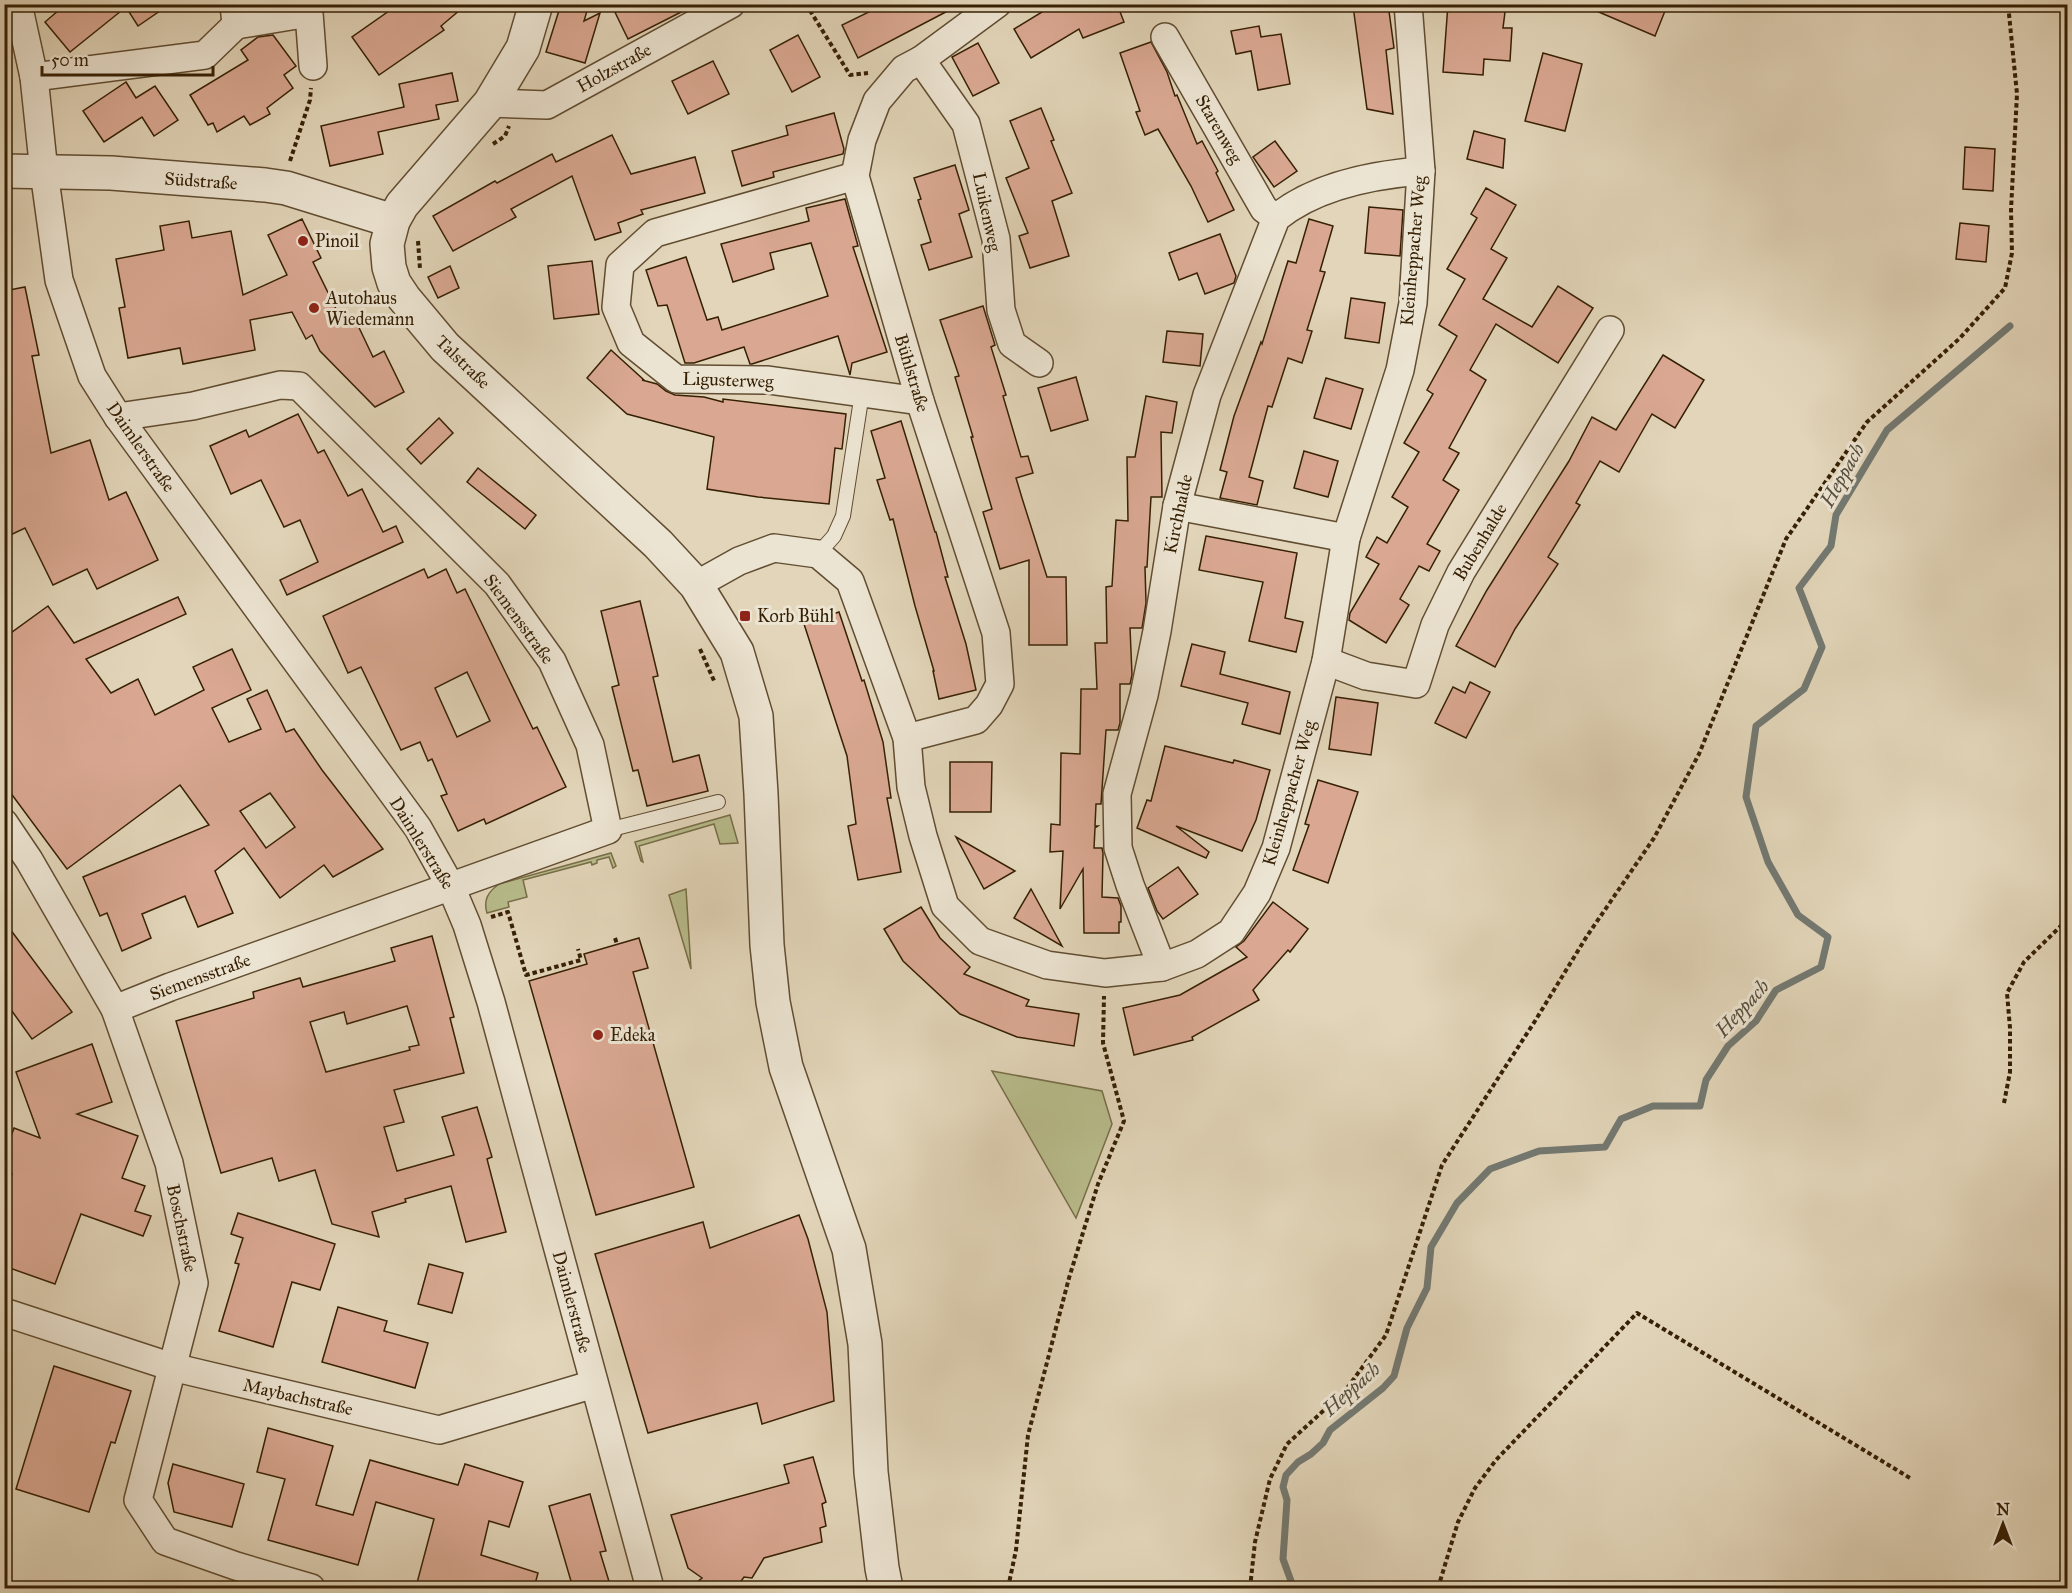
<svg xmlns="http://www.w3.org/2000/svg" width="2072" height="1593" font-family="'IM FELL Great Primer',serif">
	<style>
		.green { fill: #b8bc8c; stroke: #776e48; stroke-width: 1.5 }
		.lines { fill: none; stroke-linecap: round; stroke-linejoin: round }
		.stream { stroke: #737972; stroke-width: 7 }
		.building { fill: #daa892; stroke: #362004; stroke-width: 1.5; fill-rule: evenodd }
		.service-casing { stroke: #614d31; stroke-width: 16 }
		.minor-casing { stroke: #614d31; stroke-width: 30 }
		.tertiary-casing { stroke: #614d31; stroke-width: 36 }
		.path { stroke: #362004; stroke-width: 4; stroke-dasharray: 4.5 3; stroke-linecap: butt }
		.service { stroke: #ece4d2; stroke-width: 14 }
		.minor { stroke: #ece4d2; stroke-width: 27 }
		.tertiary { stroke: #ece4d2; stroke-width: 33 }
		.poi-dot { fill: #8f2418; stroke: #ece4d2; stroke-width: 2 }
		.labels { text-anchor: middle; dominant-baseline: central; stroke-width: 6; stroke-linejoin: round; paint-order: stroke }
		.street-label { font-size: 18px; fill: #362004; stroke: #ece4d2 }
		.poi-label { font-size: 18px; fill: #362004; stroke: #ece4d2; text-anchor: start }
		.water-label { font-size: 20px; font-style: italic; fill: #544d3b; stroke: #ece4d2 }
	</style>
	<rect width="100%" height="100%" fill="#e2d5b9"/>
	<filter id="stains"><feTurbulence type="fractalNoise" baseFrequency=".00333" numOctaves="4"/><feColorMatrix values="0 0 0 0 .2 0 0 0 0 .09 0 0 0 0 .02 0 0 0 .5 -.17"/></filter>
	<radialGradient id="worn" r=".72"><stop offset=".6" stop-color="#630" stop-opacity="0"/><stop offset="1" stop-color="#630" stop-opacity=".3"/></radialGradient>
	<g class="green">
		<path d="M730,815l8,28 -18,1 -6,-20 -75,22 4,16 -2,-1 -6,-19z"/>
		<path d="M611,853l5,13 -3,2 -4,-11 -12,3v3l-5,2 -1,-3 -68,18 4,17 -19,5 1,5 -22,6c-4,-13 1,-21 12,-29z"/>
		<path d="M686,889l5,80 -22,-74z"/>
		<path d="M992,1071l110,20 10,33 -36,94z"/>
	</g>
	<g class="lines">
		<path class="stream" d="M1291,1588v-7l-8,-22 4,-59 -4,-13 3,-12 12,-13 13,-8 12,-11 7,-13 53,-42 11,-12 13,-48 20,-40 4,-41 26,-44 33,-34 49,-18 66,-4 16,-28 32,-13h47l6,-26 22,-34 28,-25 20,-31 45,-23 7,-30 -30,-22 -30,-53 -22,-65 10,-71 48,-37 18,-42 -23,-59 32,-42 5,-31 51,-85 123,-104"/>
	</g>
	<g class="building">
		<path d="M66,4h104l-32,22 -12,-19 -56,45 -25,-30z"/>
		<path d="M399,4h68l-26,22 3,4 -65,45 -27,-38z"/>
		<path d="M561,4h28l-5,17 16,-8 -15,50 -39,-11z"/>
		<path d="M611,4h86l-69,35z"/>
		<path d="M885,4h76l-103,54 -16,-33z"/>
		<path d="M1055,4h62l7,18 -41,16 -4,-9 -48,29 -17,-29z"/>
		<path d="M1366,4h22l6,44 -8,2 7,64 -26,-5 -14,-103z"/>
		<path d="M1448,4h58l-3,24h9l-2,33 -26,-2 -1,16 -40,-3z"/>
		<path d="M1580,4h69l16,7 -10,25z"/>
		<path d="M1259,26l2,11 20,-3 9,50 -32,6 -7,-39 -15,3 -5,-23z"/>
		<path d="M273,35l23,31 -12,9 9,13 -26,20 3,6 -20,11 -6,-9 -27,16 -4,-9 -5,2 -18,-30 58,-35 -7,-10 17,-13z"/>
		<path d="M798,35l22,42 -28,15 -22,-42z"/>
		<path d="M1151,42l16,30 8,24 2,-1 20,49 5,-3 16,30 -2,2 18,37 -26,12 -17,-36 -33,-57 -13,6 -9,-23 4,-1 -20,-58z"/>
		<path d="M978,43l21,40 -26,13 -21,-39z"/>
		<path d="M1543,53l39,11 -17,67 -40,-10z"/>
		<path d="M713,61l16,33 -41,20 -16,-33z"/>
		<path d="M452,73l6,28 -22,4 3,14 -61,13 5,22 -53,12 -9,-40 83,-19 -5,-23z"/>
		<path d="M126,82l10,16 19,-12 23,34 -24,16 -12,-19 -38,25 -21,-31z"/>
		<path d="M1041,108l13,32 -3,1 21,52 -20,8 17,55 -39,12 -11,-32 9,-3 -22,-55 23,-10 -19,-47z"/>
		<path d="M834,113l10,36 -1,5 -70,18 1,5 -32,9 -10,-35 56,-16 -2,-9z"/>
		<path d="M1474,131l31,8 -2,29 -36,-9z"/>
		<path d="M612,135l19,39 64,-17 10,36 -64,17 2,4 -25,9 3,9 -26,8 -23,-64 -61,33 5,8 -63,34 -20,-35 62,-35 2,2 55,-29 4,8z"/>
		<path d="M1275,141l22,30 -23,16 -21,-30z"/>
		<path d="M1965,147l30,2 -2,42 -30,-2z"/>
		<path d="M955,165l14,45 -10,4 13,43 -43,13 -8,-25 10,-3 -13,-42 3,-1 -7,-21z"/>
		<path d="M1486,188l30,17 -25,44 16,9 -24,41 49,28 26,-41 35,22 -35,55 -62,-39 -26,46 16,10 -37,68 10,5 -16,27 16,10 -32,54 13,7 -11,20 -10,-5 -19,33 9,6 -23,38 -37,-23 1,-7 29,-49 -13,-7 11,-20 10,6 21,-36 -16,-10 27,-45 -15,-9 29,-49 -6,-4 30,-54 -18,-11 26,-46 -18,-10 30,-51 -6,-4z"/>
		<path d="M845,199l13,47 -5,1 34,105 -35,11 -2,12 -12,-39 -86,28h-2l-6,-17 -50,16h-9l-18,-58 -9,1 -12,-36 40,-13 21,63 11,-3 4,13 106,-34 -17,-53 -41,10 4,16 -41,13 -12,-38 88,-23 -3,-13z"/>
		<path d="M1369,207l34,3 -3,46 -35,-3z"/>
		<path d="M302,219l19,39 -8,4 29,59 11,-6 20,42 11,-6 20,41 -29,15 -55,-56 -8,-16 -6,4 -14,-27 -42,8 5,30 -72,14 -3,-16 -52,10 -9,-50 6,-1 -9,-48 48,-9 -4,-24 29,-5 3,17 39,-7 12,64 44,-20 -19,-40z"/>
		<path d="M1309,219l24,7 -13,45 5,1 -18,58 5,1 -10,32 -14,-5 -16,49 -4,-1 -19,71 14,4 -6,24 -37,-7 7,-26 -7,-2 14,-54 27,-74 1,2 26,-83 8,2z"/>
		<path d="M1960,223l29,3 -3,36 -30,-3z"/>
		<path d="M1220,234l16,42 -2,7 -29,11 -8,-21 -18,7 -10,-27z"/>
		<path d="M592,261l7,53 -45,5 -6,-53z"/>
		<path d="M450,266l9,22 -21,10 -10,-21z"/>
		<path d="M25,287l14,68 -7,1 19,97 39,-13 19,60 17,-8 32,68 -61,29 -10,-20 -34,16 -28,-57 -21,10v-247z"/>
		<path d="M1351,298l34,5 -6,40 -34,-5z"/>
		<path d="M983,306l12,39 -4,2 15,48 -3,1 18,61 7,-1 5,17 -17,5 6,20 25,79h19l1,68h-38v-85l-29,9 -17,-57 9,-3 -21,-72h2l-18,-60 4,-1 -19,-56z"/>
		<path d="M1167,331l36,3 -3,32 -37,-4z"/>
		<path d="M611,350l33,30h-2l15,4 9,7 9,4 29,2 19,5v-3l123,15 -4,35 -7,-1 -6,56 -71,-7 -51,-8 7,-52 -87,-23 -40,-36z"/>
		<path d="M1663,355l41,25 -29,48 -23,-14 -33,58 -19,-11 -24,42 4,2 -32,52 10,7 -43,65 -20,38 -39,-21 31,-56 82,-129 23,-44 24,13z"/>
		<path d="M1076,377l12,43 -37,11 -13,-43z"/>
		<path d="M1326,378l37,11 -12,40 -37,-11z"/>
		<path d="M1146,396l31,6 -5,31 -11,-1 1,65h-11l-4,70h-2l1,36 -4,25h-12l2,47 -2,9h-10v39l-2,7h-12l-5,74h-5l-1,22h3l-3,2 -1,20h8l1,5 -1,44 16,1 3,8v16h-2v11h-35l-1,-64 -23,40 3,-58 -13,1 1,-28 9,1 1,-72 19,1 1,-65h16l-2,-46h12l-1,-56 6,-1 4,-66 12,1 -1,-64h8z"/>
		<path d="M298,414l20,39 6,-3 24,46 14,-7 21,43 13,-6 7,16 -116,53 -7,-15 38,-18 -18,-42 -16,7 -23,-47 -30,14 -21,-48 36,-16 3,7z"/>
		<path d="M439,418l14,15 -32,31 -14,-15z"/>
		<path d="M901,421l34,111h1l12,45h-3l21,67 10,46 -37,9 -6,-28h1l-19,-65 -22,-87 -3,1 -13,-40 8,-2 -14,-47z"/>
		<path d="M1304,451l34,10 -10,36 -34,-9z"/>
		<path d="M478,468l58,47 -11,14 -58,-47z"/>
		<path d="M1206,536l91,17 -12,65 18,4 -7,30 -47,-11 14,-59 -64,-12z"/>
		<path d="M424,569l4,9 18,-9 11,24 8,-4 68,140 4,-2 29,60 -80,37 -2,-5 -26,12 -17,-35 6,-2 -15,-35 -4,2 -8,-19 -19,8 -40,-83 -13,6 -25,-57zM467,672l23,49 -33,16 -22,-49z"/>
		<path d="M178,597l8,17 -100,45 25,34 27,-14 17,36 49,-25 -11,-23 39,-18 19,41 -39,18 17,34 32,-13 -14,-30 20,-9 19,42 8,-3 28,41 61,79 -50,28 -9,-12 -44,33 -36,-50 -29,23 18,42 -35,14 -13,-31 -43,18 9,24 -29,13 -15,-38 -7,3 -17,-39 126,-52 -29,-40 -113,84 -63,-85v-146l44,-32 26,37zM270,793l25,34 -29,21 -26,-37z"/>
		<path d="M640,601l18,75 -5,1 20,85 26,-7 9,36 -61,15 -9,-36 -5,1 -21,-84 7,-2 -18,-74z"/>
		<path d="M839,612l23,69 2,-1 19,62 8,56h-4l14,74 -43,8 -10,-54 8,-2 -9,-68 -43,-132z"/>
		<path d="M1192,644l33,8 -5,22 70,18 -10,42 -38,-10 6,-21 -67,-17z"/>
		<path d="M1470,682l20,10 -24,46 -31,-15 18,-36 12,6z"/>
		<path d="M1336,697l42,6 -7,52 -42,-6z"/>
		<path d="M1165,746l68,17 1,-3 36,10 -14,50 -14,31 -66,-25 33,26 -3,6 -69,-30 10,-28 4,1z"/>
		<path d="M950,762h42l-1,50h-41z"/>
		<path d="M1318,780l40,12 -30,91 -35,-13 16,-45 -4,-1z"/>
		<path d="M956,837l59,34 -31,18z"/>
		<path d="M1178,867l20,27 -35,25 -6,-8 -9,-23z"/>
		<path d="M1031,889l31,57 -48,-28z"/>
		<path d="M1273,902l35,27 -18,23 -2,-2 -35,40 6,10 -67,37 1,3 -59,15 -11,-47 57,-13 67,-38 -11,-10 8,-6z"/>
		<path d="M921,907l19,31 30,29 -6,7 65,26 -3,6 53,8 -5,32 -57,-9 -57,-23 -57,-53 -19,-32z"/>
		<path d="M4,921l68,91 -40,27 -28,-39z"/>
		<path d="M432,936l22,81 -4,1 14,55 -70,17 10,32 -20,5 13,44 57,-16 -12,-38 35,-10 15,50 -5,2 19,73 -40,10 -15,-56 -46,13 1,3 -34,10 7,25 -47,-13 -17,-54 -36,11 -7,-23 -51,15 -45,-152 78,-23 -1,-6 47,-14 3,9 92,-26 -4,-13zM407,1006l12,39 -10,2 1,3 -84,22 -16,-50 34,-10 3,12z"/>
		<path d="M639,938l9,30 -15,4 61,215 -98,28 -67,-234 58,-17 -3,-10z"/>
		<path d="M92,1044l20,58 -35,12 61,22 -16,42 23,8 -10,25 16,5 -8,20 -62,-22 -26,70 -51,-18v-72l8,-20 -8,-2v-16l10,-28 26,10 -24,-66z"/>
		<path d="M238,1213l97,31 -15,46 -28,-8 -19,65 -54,-16 20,-67 -4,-1 8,-25 -12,-4z"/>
		<path d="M799,1215l9,24 19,73 7,89 -72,23 -5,-21 -109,30 -53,-179 108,-32 7,26z"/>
		<path d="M429,1264l34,9 -11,40 -34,-9z"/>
		<path d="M338,1307l49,14 -3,10 44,12 -13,45 -93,-26z"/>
		<path d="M54,1366l77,25 -16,52 -4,-1 -22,70 -73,-23z"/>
		<path d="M268,1428l65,18 -17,59 37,10 17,-55 88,25 7,-21 58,18 -14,45 -20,-6 -8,34 57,18 -4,15h-95l-22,-5 17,-64 -58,-17 -18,63 -90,-25 17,-61 -28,-7z"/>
		<path d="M813,1457l13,45 -4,2 4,22 -6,2 2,14 -58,16 -12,20 -8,-1 -8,11h-46l12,-10 -14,-10 -17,-53 118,-32 -5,-18z"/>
		<path d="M173,1464l71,20 -12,43 -58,-15 -6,-29z"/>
		<path d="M590,1494l16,57 -6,1 11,36h-38l-24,-82z"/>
	</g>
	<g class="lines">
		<g class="service-casing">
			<g id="service">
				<path d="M818,554l16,-18 9,-20 19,-123"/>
				<path d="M608,830l110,-28"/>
			</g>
		</g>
		<g class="minor-casing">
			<g id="minor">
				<path d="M18,4l16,73 10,95 15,108 33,96 26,41 300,411 33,59 16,38 24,77 159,586"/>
				<path d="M236,25l73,-12 4,53"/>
				<path d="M1165,37l99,172 12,9"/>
				<path d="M921,60l45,64 30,115 5,71 11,34 27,19"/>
				<path d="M34,77l171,-22 31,-30 -2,-21"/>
				<path d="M490,103l57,2 184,-101"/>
				<path d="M855,176l-200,57 -35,32 -4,42 15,36 45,36 92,1 152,21"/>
				<path d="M1177,506l169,32"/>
				<path d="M696,585l43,-24 35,-13 44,6 32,27 57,157 4,49 12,49 22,70 35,35 67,24 58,8 57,-6 35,-13 34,-22 26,-39 19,-45 50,-187 20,-123 54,-168 13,-67 8,-132 -13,-167"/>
				<path d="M1326,661l40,15 50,8 19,-59 26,-53 149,-242"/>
				<path d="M907,738l69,-18 13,-15 11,-21 -4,-51 -76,-232 -65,-225 7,-36 15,-39 27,-32 17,-9 76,-56"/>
				<path d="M4,823l25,37 86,149 54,154 25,120 -56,217 27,41 71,25 75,22"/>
				<path d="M1162,967l-32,-82 -12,-37 -1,-54 27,-99 13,-64 20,-125 30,-111 69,-177c39,-32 95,-43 145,-47"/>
				<path d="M115,1009l55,-22 438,-157 -18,-85 -38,-84 -55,-77 -198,-198 -19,-1 -87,21 -75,11"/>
				<path d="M4,1312l168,55 267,63 155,-46"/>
			</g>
		</g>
		<g class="tertiary-casing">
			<g id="tertiary">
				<path d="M536,4l-13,44 -33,55 -88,102 -9,16 -6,23 2,23 5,16 10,15 41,49 213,197 38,41 41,67 19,64 5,78 6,151 6,57 13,65 63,182 16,95 6,128 11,96 4,20"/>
				<path d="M4,171l107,2 154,12 21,3 107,33"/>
			</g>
		</g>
		<g class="path">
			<path d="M806,4l44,71 18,-2"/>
			<path d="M493,144l12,-8 4,-10"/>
			<path d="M290,161l20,-61 1,-12"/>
			<path d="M418,241l2,28"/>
			<path d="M700,649l15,34"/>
			<path d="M491,917l17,-5 18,63 55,-15 -3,-11"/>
			<path d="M615,938l2,6"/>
			<path d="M2004,1103l6,-31v-44l-3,-35 17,-31 44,-43"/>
			<path d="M1008,1588l8,-38 12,-115 41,-157 29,-94 26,-63 -21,-78 1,-47"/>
			<path d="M1250,1588l5,-46 15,-63 17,-35 58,-53 41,-56 56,-170 93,-144 52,-85 67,-98 45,-84 87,-215 81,-117 93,-84 45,-50 7,-35 -1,-43 6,-116 -9,-90"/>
			<path d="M1438,1588l20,-66 17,-34 21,-28 141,-147 273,165"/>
		</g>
		<use href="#service" class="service"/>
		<use href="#minor" class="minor"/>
		<use href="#tertiary" class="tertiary"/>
	</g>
	<g class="poi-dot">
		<circle cx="303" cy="241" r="6"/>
		<circle cx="314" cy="308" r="6"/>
		<rect x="739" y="610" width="12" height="12" rx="3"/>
		<circle cx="598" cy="1035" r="6"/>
	</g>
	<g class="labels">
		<g class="street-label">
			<text transform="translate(614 68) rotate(-29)">Holzstraße</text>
			<text transform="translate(1219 129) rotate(60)">Starenweg</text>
			<text transform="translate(201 181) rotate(4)">Südstraße</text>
			<text transform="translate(987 212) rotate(78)">Luikenweg</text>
			<text transform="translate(1413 251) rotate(-85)">Kleinheppacher Weg</text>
			<text transform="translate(463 362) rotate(44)">Talstraße</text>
			<text transform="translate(912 373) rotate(73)">Bühlstraße</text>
			<text transform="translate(728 380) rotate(2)">Ligusterweg</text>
			<text transform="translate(141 447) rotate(55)">Daimlerstraße</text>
			<text transform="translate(1178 514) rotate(-78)">Kirchhalde</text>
			<text transform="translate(1480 542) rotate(-59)">Bubenhalde</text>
			<text transform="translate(519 619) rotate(54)">Siemensstraße</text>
			<text transform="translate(1289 793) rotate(-74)">Kleinheppacher Weg</text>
			<text transform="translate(422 843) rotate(58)">Daimlerstraße</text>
			<text transform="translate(200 977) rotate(-20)">Siemensstraße</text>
			<text transform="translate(182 1228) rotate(78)">Boschstraße</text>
			<text transform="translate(572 1302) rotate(75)">Daimlerstraße</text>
			<text transform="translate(298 1397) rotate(13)">Maybachstraße</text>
		</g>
		<g class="poi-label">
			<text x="315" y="241">Pinoil</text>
			<text x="326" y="298">Autohaus<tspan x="326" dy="21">Wiedemann</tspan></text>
			<text x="757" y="616">Korb Bühl</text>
			<text x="610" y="1035">Edeka</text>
		</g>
		<g class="water-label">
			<text transform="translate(1842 475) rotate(-61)">Heppach</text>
			<text transform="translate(1742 1008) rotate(-48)">Heppach</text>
			<text transform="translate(1351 1389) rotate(-42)">Heppach</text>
		</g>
	</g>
	<rect width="2072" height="1593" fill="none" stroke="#e2d5b9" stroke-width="24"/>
	<rect x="6" y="6" width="2060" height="1581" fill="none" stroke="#362004" stroke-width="3"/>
	<rect x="12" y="12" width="2048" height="1569" fill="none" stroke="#362004" stroke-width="1.5"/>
	<g transform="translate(2003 1524)" stroke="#ece4d2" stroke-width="4.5" paint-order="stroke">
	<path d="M0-4.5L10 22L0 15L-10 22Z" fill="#362004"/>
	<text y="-9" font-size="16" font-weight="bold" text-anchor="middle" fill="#362004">N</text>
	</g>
	<path d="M42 66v9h171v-9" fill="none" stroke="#362004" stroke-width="3"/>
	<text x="51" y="66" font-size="18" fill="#362004" stroke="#ece4d2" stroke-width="4.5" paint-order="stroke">50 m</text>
	<rect width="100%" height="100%" filter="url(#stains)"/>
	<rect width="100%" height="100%" fill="url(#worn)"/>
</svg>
